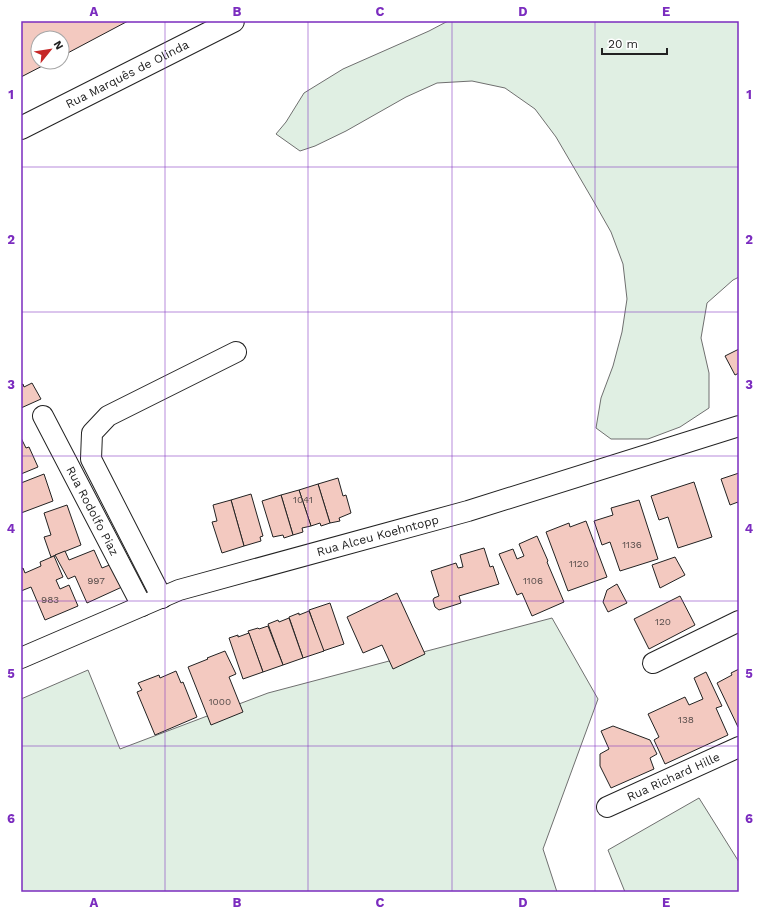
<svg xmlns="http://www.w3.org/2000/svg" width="760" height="913" font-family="'Work Sans',sans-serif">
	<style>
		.green { fill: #e0efe3; stroke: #6f6f6f }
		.building { fill: #f3c9c0; stroke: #222 }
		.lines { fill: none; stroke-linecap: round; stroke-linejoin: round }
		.street-casing { stroke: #222; stroke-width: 22 }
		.primary-casing { stroke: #222; stroke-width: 24 }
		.street { stroke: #fff; stroke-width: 20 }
		.primary { stroke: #fff; stroke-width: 22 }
		.grid { fill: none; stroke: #7b2cbf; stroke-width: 1; stroke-opacity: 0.55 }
		.labels { text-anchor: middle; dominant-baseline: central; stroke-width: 3; stroke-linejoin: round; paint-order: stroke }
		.number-label { font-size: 10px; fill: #564c4a }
		.street-label { font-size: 12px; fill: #222; stroke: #fff }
		.neatline { fill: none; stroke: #7b2cbf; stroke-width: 1.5 }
		.grid-label { font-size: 13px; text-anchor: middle; font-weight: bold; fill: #7b2cbf }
	</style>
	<rect width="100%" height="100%" fill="#fff"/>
	<g class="green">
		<path d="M448,21h291v256l-6,3 -26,23 -6,35 8,35v35l-29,19 -32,12h-37l-15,-11 5,-30 12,-32 9,-34 5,-33 -4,-35 -12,-32 -17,-30 -38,-65 -21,-28 -30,-21 -33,-7 -35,2 -31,14 -60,34 -31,15 -15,5 -24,-17 10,-12 18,-29 39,-24 86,-38z"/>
		<path d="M552,618l46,81 -55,150 14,43h-536v-193l67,-29 32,79 148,-56z"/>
		<path d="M699,798l40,64v30h-114l-17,-42z"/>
	</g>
	<g class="building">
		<path d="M21,21h107l-66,35v-18h-24v24h12l-29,15z"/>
		<path d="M739,349v24l-4,2 -10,-19z"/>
		<path d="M32,383l9,16 -20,9v-23l2,-1 1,3z"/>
		<path d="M21,438l5,10 3,-1 9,20 -17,7z"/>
		<path d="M739,473v33l-1,-4 -8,3 -9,-26z"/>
		<path d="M44,474l9,27 -32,12v-30z"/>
		<path d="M338,478l5,18 3,-1 5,18 -12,5 1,3 -10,2 -12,-39z"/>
		<path d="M694,482l18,55 -34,11 -10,-31 -9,3 -8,-24z"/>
		<path d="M318,484l12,39 -9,3 -1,-3 -9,3 -12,-36z"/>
		<path d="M299,490l12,36 -9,2 1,4 -10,3 -12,-40z"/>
		<path d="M251,494l12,42 -3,1 1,4 -17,5 -13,-46z"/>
		<path d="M281,495l12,40 -9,3 -1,-3 -10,2 -11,-36z"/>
		<path d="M231,500l13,46 -22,7 -10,-31 5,-1 -4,-16z"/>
		<path d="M639,500l19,59 -38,12 -10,-29 -8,3 -8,-24 19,-6 -2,-7z"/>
		<path d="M67,505l14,40 -30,12 -7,-20 7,-2 -7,-22z"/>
		<path d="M586,521l21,56 -39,14 -22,-59 23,-9 1,4z"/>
		<path d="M537,536l11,25 -1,1 17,40 -32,14 -10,-23 -5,2 -18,-41 14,-5 4,10 7,-3 -5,-12z"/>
		<path d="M484,548l6,19 3,-1 6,18 -40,12 2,7 -22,7 -4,-3 -2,-7 1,-2 5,-2 -8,-25 25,-8 2,5 5,-1 -3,-12z"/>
		<path d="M94,550l8,18 10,-4 10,23 -35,16 -12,-27 -7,3 -13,-24 10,-4 4,9z"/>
		<path d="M54,556l9,21 -7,3 4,9 9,-4 9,21 -33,14 -14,-33 -10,4v-22l2,-1 2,5 16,-7 -1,-4z"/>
		<path d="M675,557l10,18 -25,13 -8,-23z"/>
		<path d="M617,584l10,19 -19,9 -5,-10 4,-12z"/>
		<path d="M397,593l28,61 -32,15 -11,-24 -19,8 -16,-36z"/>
		<path d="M680,596l15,29 -46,24 -15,-30z"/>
		<path d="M330,603l14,41 -21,7 -14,-41z"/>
		<path d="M309,611l15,40 -21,7 -14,-41 10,-4v2z"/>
		<path d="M289,618l14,40 -20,7 -15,-41 10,-4 1,2z"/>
		<path d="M268,626l15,39 -20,7 -15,-41 10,-3 1,1z"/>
		<path d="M249,633l14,39 -20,7 -14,-41 9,-3v2z"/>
		<path d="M225,651l11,23 -7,3 14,35 -32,13 -23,-58 20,-8 -1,-1z"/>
		<path d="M739,669v58h-1l-21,-44 15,-8 -1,-2z"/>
		<path d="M176,671l5,12 2,-1 14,35 -42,18 -18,-43 5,-2 -4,-7 21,-8 1,3z"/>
		<path d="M706,672l16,34 -6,2 12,27 -63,29 -11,-24 5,-3 -11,-23 37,-17 4,8 14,-6 -9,-21z"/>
		<path d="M613,726l37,14 7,14 -7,4 4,11 -43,19 -11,-22v-12l9,-5 -8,-18z"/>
	</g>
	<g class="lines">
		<g class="street-casing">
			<g id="street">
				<path id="s1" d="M43,416l99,190"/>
				<path d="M162,598l-71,-139 1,-26 16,-17 128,-64"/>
				<path id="s2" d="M21,658l158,-68 289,-79 271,-85"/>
				<path d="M653,663l86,-42"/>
				<path id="s3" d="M607,807l132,-60"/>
			</g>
		</g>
		<g class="primary-casing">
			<g id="primary">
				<path id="s4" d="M21,128l212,-107"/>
			</g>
		</g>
		<use href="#street" class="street"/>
		<use href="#primary" class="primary"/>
	</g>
	<path class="grid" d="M165,21v871M308,21v871M452,21v871M595,21v871M21,167h718M21,312h718M21,456h718M21,601h718M21,746h718"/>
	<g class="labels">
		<g class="number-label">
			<text x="303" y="499">1041</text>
			<text x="632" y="544">1136</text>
			<text x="579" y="563">1120</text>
			<text x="96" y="580">997</text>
			<text x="533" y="580">1106</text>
			<text x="50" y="599">983</text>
			<text x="663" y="621">120</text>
			<text x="220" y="701">1000</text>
			<text x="686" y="719">138</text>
		</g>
		<g class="street-label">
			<text stroke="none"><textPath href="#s4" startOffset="119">Rua Marquês de Olinda</textPath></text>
			<text stroke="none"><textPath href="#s1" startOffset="107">Rua Rodolfo Piaz</textPath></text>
			<text stroke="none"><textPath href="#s2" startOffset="378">Rua Alceu Koehntopp</textPath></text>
			<text stroke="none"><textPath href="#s3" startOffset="73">Rua Richard Hille</textPath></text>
		</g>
	</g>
	<rect width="760" height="913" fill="none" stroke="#ffffff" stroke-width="44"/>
	<g transform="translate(50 50) rotate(60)"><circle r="19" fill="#ffffff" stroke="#a7a7a7"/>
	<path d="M0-3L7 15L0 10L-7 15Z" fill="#c62828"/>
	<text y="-6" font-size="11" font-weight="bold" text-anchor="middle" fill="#222222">N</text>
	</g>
	<path d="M602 48v6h65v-6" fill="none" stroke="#222222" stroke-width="2"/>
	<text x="608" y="48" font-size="12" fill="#222222" stroke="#ffffff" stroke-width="3" paint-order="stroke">20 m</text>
	<rect x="22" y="22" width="716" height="869" class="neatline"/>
	<g class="grid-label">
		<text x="94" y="16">A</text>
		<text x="237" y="16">B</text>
		<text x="380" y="16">C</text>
		<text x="523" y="16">D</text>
		<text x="666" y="16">E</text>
		<text x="11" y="99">1</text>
		<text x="749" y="99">1</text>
		<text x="11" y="244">2</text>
		<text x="749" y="244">2</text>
		<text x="11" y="389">3</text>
		<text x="749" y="389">3</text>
		<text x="11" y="533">4</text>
		<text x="749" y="533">4</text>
		<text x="11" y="678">5</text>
		<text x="749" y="678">5</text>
		<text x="11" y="823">6</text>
		<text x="749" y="823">6</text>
		<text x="94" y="907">A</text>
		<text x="237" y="907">B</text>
		<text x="380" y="907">C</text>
		<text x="523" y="907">D</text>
		<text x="666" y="907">E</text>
	</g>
</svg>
